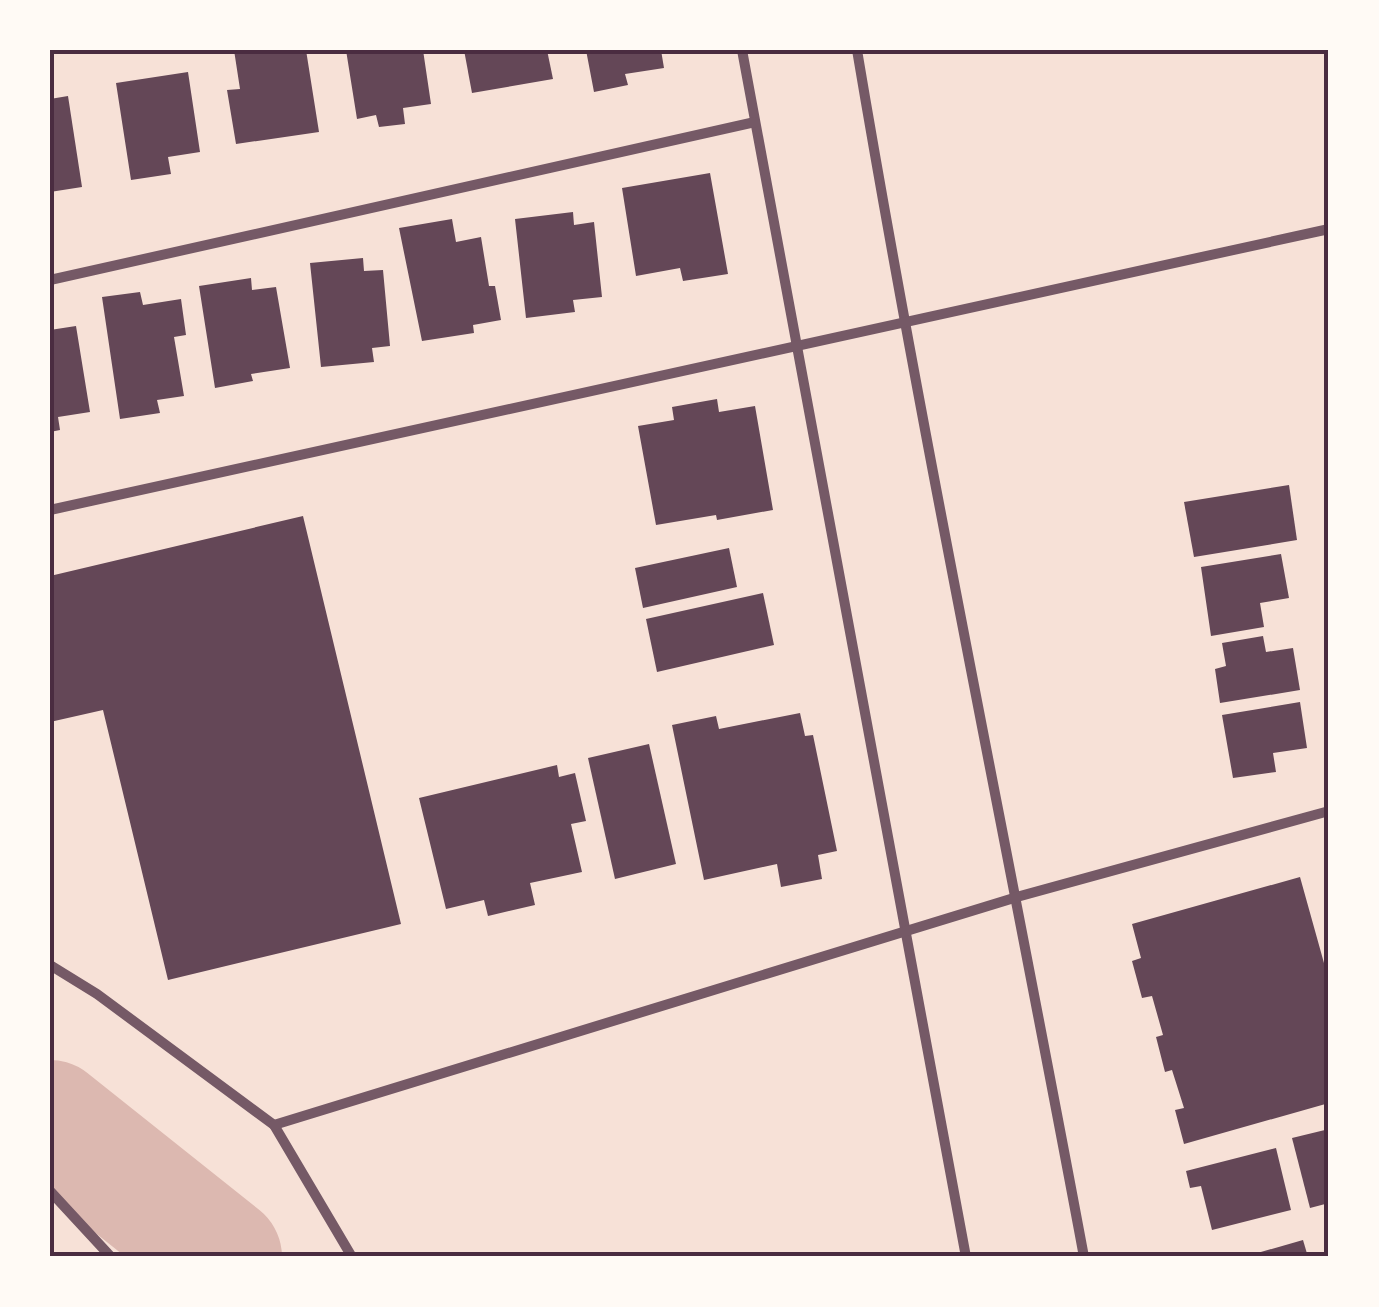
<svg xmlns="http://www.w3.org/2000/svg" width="1379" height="1307" font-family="Karla,sans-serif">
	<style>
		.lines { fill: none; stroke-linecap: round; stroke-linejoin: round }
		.river { stroke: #dcb8b0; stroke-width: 120 }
		.building { fill: #644757 }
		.minor { stroke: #755966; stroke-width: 10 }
		.neatline { fill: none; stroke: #4a2c40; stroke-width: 4 }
	</style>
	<rect width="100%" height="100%" fill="#f7e1d7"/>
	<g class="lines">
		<path class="river" d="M50,1120l172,137"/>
	</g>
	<g class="building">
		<path d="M234,50h72l13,82 -83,12 -9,-54 13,-1z"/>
		<path d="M346,50h77l8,54 -28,4 2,16 -26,3 -3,-12 -19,4z"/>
		<path d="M464,50h83l6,29 -81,14z"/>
		<path d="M586,50h75l3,18 -39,6 3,11 -34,7z"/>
		<path d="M188,72l12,80 -32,5 3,17 -40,6 -15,-97z"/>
		<path d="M68,96l14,91 -32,5v-93z"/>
		<path d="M710,173l18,101 -45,7 -3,-13 -44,8 -14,-88z"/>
		<path d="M573,212l1,13 20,-3 8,75 -29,3 2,12 -49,6 -11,-99z"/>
		<path d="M452,219l4,23 25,-5 8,49h6l6,34 -28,5 1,8 -52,8 -23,-113z"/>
		<path d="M363,258l1,13 19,-1 7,76 -18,2 2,14 -53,5 -11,-104z"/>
		<path d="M251,278l1,12 24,-3 14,81 -39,6 2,7 -38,7 -16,-102z"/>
		<path d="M140,292l3,13 38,-6 5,36 -12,2 10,59 -27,4 3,13 -40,6 -18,-122z"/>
		<path d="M76,326l14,86 -32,5 2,13 -10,2v-102z"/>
		<path d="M717,399l2,13 36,-6 18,104 -56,10 -1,-5 -60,10 -18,-99 36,-6 -2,-13z"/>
		<path d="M1289,485l8,55 -103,17 -10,-55z"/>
		<path d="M303,516l98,408 -233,56 -65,-270 -53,12v-146z"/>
		<path d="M729,548l8,39 -94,21 -8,-40z"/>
		<path d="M1281,554l8,44 -29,5 4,24 -53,9 -10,-69z"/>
		<path d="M763,593l11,52 -117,27 -11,-53z"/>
		<path d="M1263,636l3,16 27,-4 7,42 -80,13 -5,-34 11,-3 -4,-23z"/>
		<path d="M1300,702l7,46 -34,5 3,19 -43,6 -11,-63z"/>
		<path d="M800,713l5,23 8,-1 24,116 -19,4 4,24 -41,8 -4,-23 -73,16 -32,-155 44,-9 3,13z"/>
		<path d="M649,744l27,120 -61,15 -27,-121z"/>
		<path d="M557,765l2,12 16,-4 11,48 -15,3 11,48 -52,11 5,22 -47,11 -4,-16 -38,9 -27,-111z"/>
		<path d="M1300,877l29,104v122l-145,41 -9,-34 9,-2 -12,-38 -7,2 -9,-35 7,-2 -11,-39 -10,2 -10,-37 9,-3 -9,-34z"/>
		<path d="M1329,1129v74l-19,5 -18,-70z"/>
		<path d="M1276,1148l15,62 -79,20 -11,-44 -11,2 -4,-17z"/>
		<path d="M1303,1240l5,17h-61v-1z"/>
	</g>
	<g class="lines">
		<g class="minor">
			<path d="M742,50l224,1207"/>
			<path d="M857,50c68,404 152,804 227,1207"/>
			<path d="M50,280l705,-158"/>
			<path d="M50,510l1279,-281"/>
			<path d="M50,965l47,29 177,131 78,132"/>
			<path d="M274,1125l743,-228 312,-86"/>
			<path d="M50,1191l61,66"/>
		</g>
	</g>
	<rect width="1379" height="1307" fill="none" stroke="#fffaf5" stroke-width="105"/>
	<rect x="52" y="52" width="1274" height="1202" class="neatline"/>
</svg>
